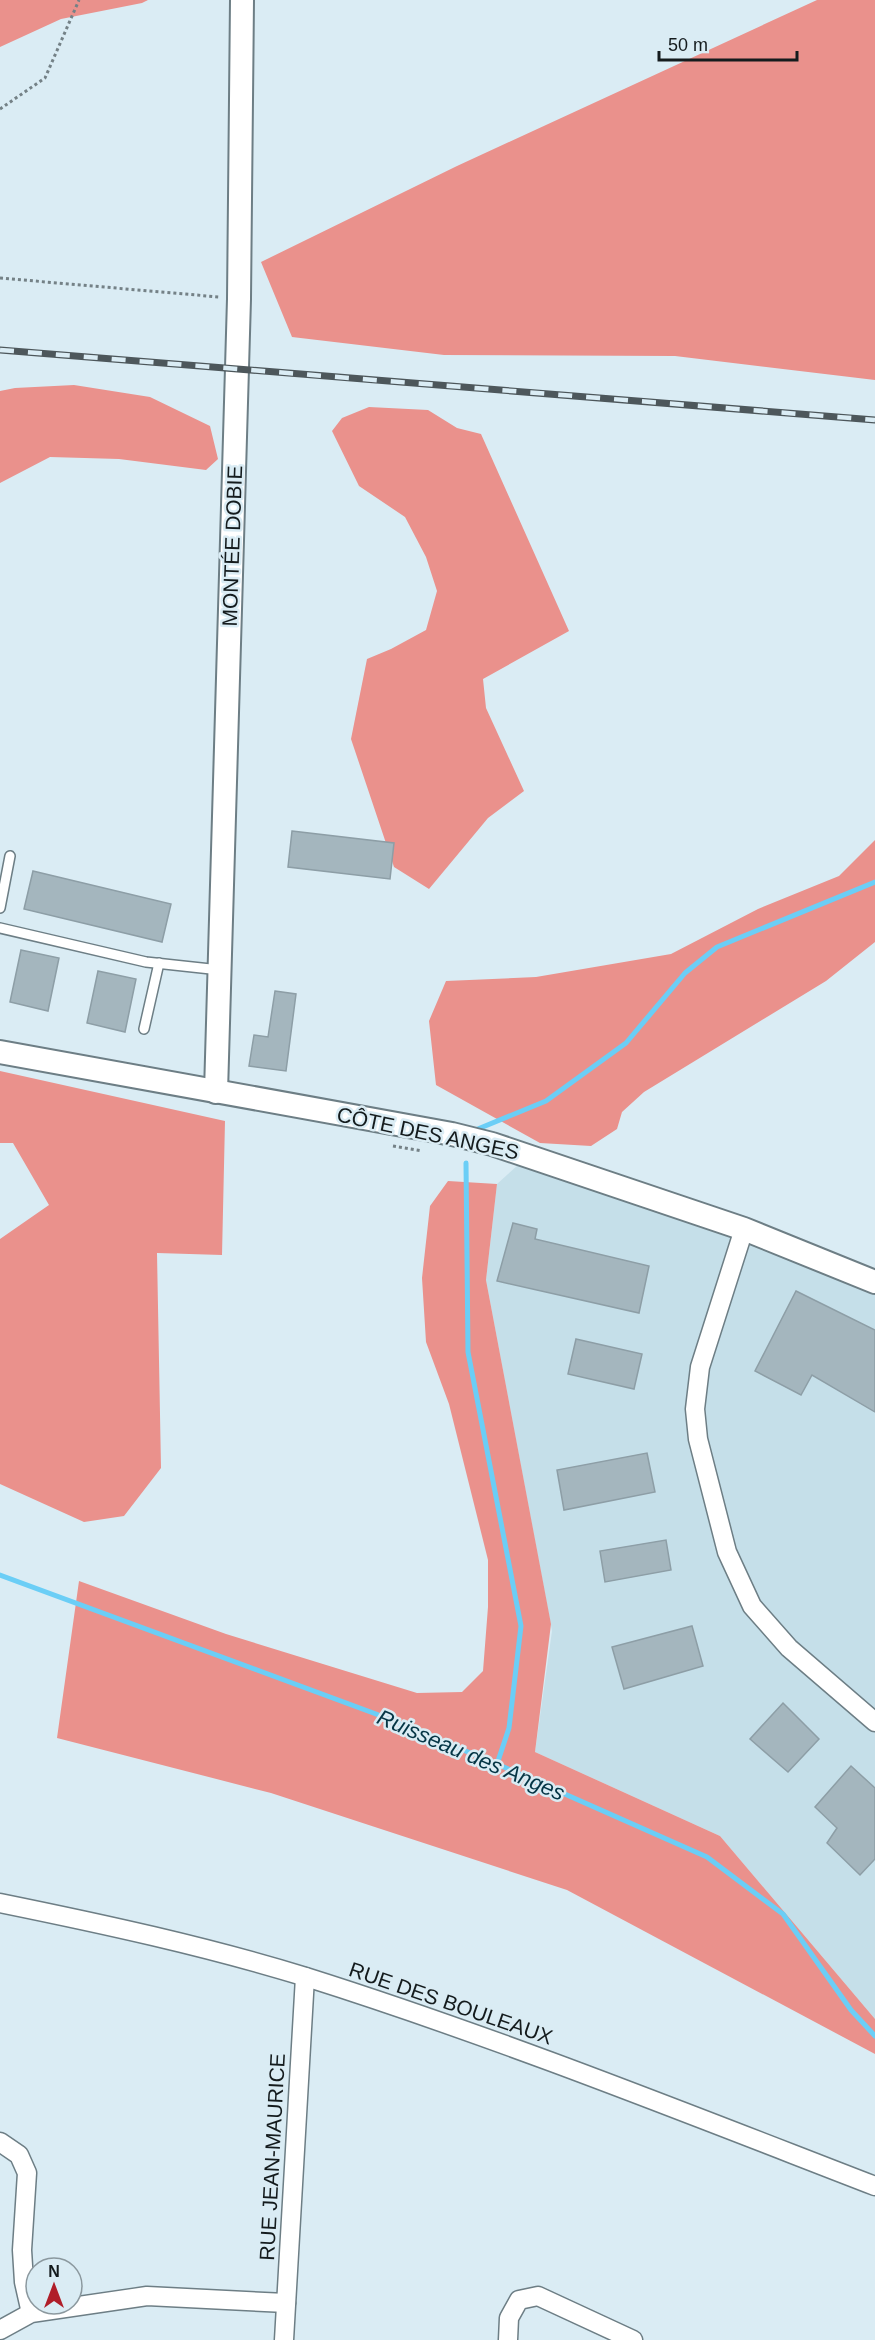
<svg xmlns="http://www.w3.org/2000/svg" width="875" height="2340" font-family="Helvetica,sans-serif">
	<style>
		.built { fill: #c5dfe9 }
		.forest { fill: #ea918c }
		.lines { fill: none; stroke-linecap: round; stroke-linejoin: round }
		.stream { stroke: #6bcef6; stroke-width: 5 }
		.building { fill: #a4b6be; stroke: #8d9ea6; stroke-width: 1.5 }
		.service-casing { stroke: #6d7e85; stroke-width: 12 }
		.minor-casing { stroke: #6d7e85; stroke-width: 21 }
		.tertiary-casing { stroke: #6d7e85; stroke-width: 26 }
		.path { stroke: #748186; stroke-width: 3; stroke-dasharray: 3 3; stroke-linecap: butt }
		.service { stroke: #fff; stroke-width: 9 }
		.minor { stroke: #fff; stroke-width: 18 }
		.tertiary { stroke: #fff; stroke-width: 22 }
		.rail-casing { stroke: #4d575b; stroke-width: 7 }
		.rail { stroke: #daecf4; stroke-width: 4.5; stroke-dasharray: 14; stroke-linecap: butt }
		.labels { text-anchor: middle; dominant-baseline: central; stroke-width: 5; stroke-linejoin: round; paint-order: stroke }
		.street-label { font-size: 21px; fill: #141b1d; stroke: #daecf4 }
		.water-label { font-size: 22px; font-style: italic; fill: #053545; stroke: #daecf4 }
	</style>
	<rect width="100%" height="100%" fill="#daecf4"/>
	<path class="built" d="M529,1155l346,127v737l-155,-183 -185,-84 17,-121 -66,-351 11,-96z"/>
	<g class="forest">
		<path d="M0,0h148l-6,3 -81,16 -61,28z"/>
		<path d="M817,0h58v380l-200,-24 -231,-1 -152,-18 -31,-75 196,-96z"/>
		<path d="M74,385l76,12 60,29 8,33 -12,11 -87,-11 -69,-2 -50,26v-92l15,-3z"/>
		<path d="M369,407l59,3 29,18 24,6 88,197 -86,48 3,29 38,83 -36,27 -59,71 -35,-22 -43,-128 16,-80 24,-10 35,-19 11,-39 -11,-34 -21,-40 -46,-31 -27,-55 10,-13z"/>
		<path d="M875,840v102l-49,39 -182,111 -22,20 -5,17 -26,17 -51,-3 -104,-58 -7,-64 17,-40 90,-4 135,-23 87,-45 81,-33z"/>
		<path d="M0,1071l225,50 -3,134 -65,-2 4,215 -37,48 -40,6 -84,-38v-245l49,-34 -36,-62h-13z"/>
		<path d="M448,1181l49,3 -11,96 65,344 -16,128 185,84 155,183v35l-308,-164 -296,-97 -214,-55 22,-157 147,53 191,59 45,-1 21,-21 5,-64v-47l-39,-156 -23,-62 -4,-64 8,-72z"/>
	</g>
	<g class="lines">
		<g class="stream">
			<path d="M473,1131l73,-30 80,-58 59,-70 32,-26 158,-65"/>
			<path d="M466,1163l2,189 53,274 -12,102 -12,36"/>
			<path d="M0,1575l376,139 121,50 210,93 76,57 68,96 24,26"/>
		</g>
	</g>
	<g class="building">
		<path d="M292,831l102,12 -4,36 -102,-12z"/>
		<path d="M33,871l138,33 -9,38 -138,-33z"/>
		<path d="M21,950l38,8 -11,53 -38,-9z"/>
		<path d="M98,971l38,8 -11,53 -38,-9z"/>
		<path d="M275,991l21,3 -10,77 -37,-5 5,-31 14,2z"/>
		<path d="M513,1223l24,6 -2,10 114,27 -10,47 -142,-32z"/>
		<path d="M796,1291l79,39v82l-63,-37 -11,20 -46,-24z"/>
		<path d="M576,1339l66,15 -8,35 -66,-15z"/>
		<path d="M647,1453l8,39 -91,18 -7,-40z"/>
		<path d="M666,1540l5,30 -66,12 -5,-31z"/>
		<path d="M692,1626l11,40 -79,23 -12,-42z"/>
		<path d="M783,1703l36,36 -31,33 -38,-33z"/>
		<path d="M851,1766l24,22v71l-15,16 -33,-32 10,-15 -22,-21z"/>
	</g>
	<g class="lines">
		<g class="service-casing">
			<g id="service">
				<path d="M0,908l10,-52"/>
				<path d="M0,928l146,34 74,8"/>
				<path d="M144,1029l15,-66"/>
			</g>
		</g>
		<g class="minor-casing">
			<g id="minor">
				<path d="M744,1229l-44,138 -5,42 3,30 29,113 25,54 37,42 86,74"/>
				<path d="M0,1903c103,21 205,43 306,74 193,61 380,136 569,209"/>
				<path d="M0,2142l19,13 8,18 -5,77 2,32 7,31"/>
				<path d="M0,2330l31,-17 116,-17 139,7"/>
				<path d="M284,2340l21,-363"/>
				<path d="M508,2340l1,-22 10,-18 19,-4 95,44"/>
			</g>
		</g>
		<g class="tertiary-casing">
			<g id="tertiary">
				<path d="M0,1052l452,82 40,10 252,85 131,53"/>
				<path d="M216,1092l23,-793 3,-299"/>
			</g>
		</g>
		<g class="path">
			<path d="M0,109l45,-31 34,-78"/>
			<path d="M0,278l219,19"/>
			<path d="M393,1146l29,5"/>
		</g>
		<use href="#service" class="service"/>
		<use href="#minor" class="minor"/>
		<use href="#tertiary" class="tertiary"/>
		<g class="rail-casing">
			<path id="rail" d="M0,350l875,70"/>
		</g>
		<use href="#rail" class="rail"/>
	</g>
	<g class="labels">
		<g class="street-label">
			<text transform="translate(232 546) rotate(-88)">MONTÉE DOBIE</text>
			<text transform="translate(428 1133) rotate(12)">CÔTE DES ANGES</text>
			<text transform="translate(451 2003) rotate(19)">RUE DES BOULEAUX</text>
			<text transform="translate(272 2157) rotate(-87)">RUE JEAN-MAURICE</text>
		</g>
		<g class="water-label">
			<text transform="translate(471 1755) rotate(23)">Ruisseau des Anges</text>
		</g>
	</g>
	<g transform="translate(54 2286)"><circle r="28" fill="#daecf4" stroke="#8b989e" stroke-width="1.5"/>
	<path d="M0-4.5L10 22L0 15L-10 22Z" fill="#b01e29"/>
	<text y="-9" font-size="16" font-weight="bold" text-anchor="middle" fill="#141b1d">N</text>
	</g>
	<path d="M659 51v9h138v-9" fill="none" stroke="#141b1d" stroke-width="3"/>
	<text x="668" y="51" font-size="18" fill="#141b1d" stroke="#daecf4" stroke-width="4.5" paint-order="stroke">50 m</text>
</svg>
